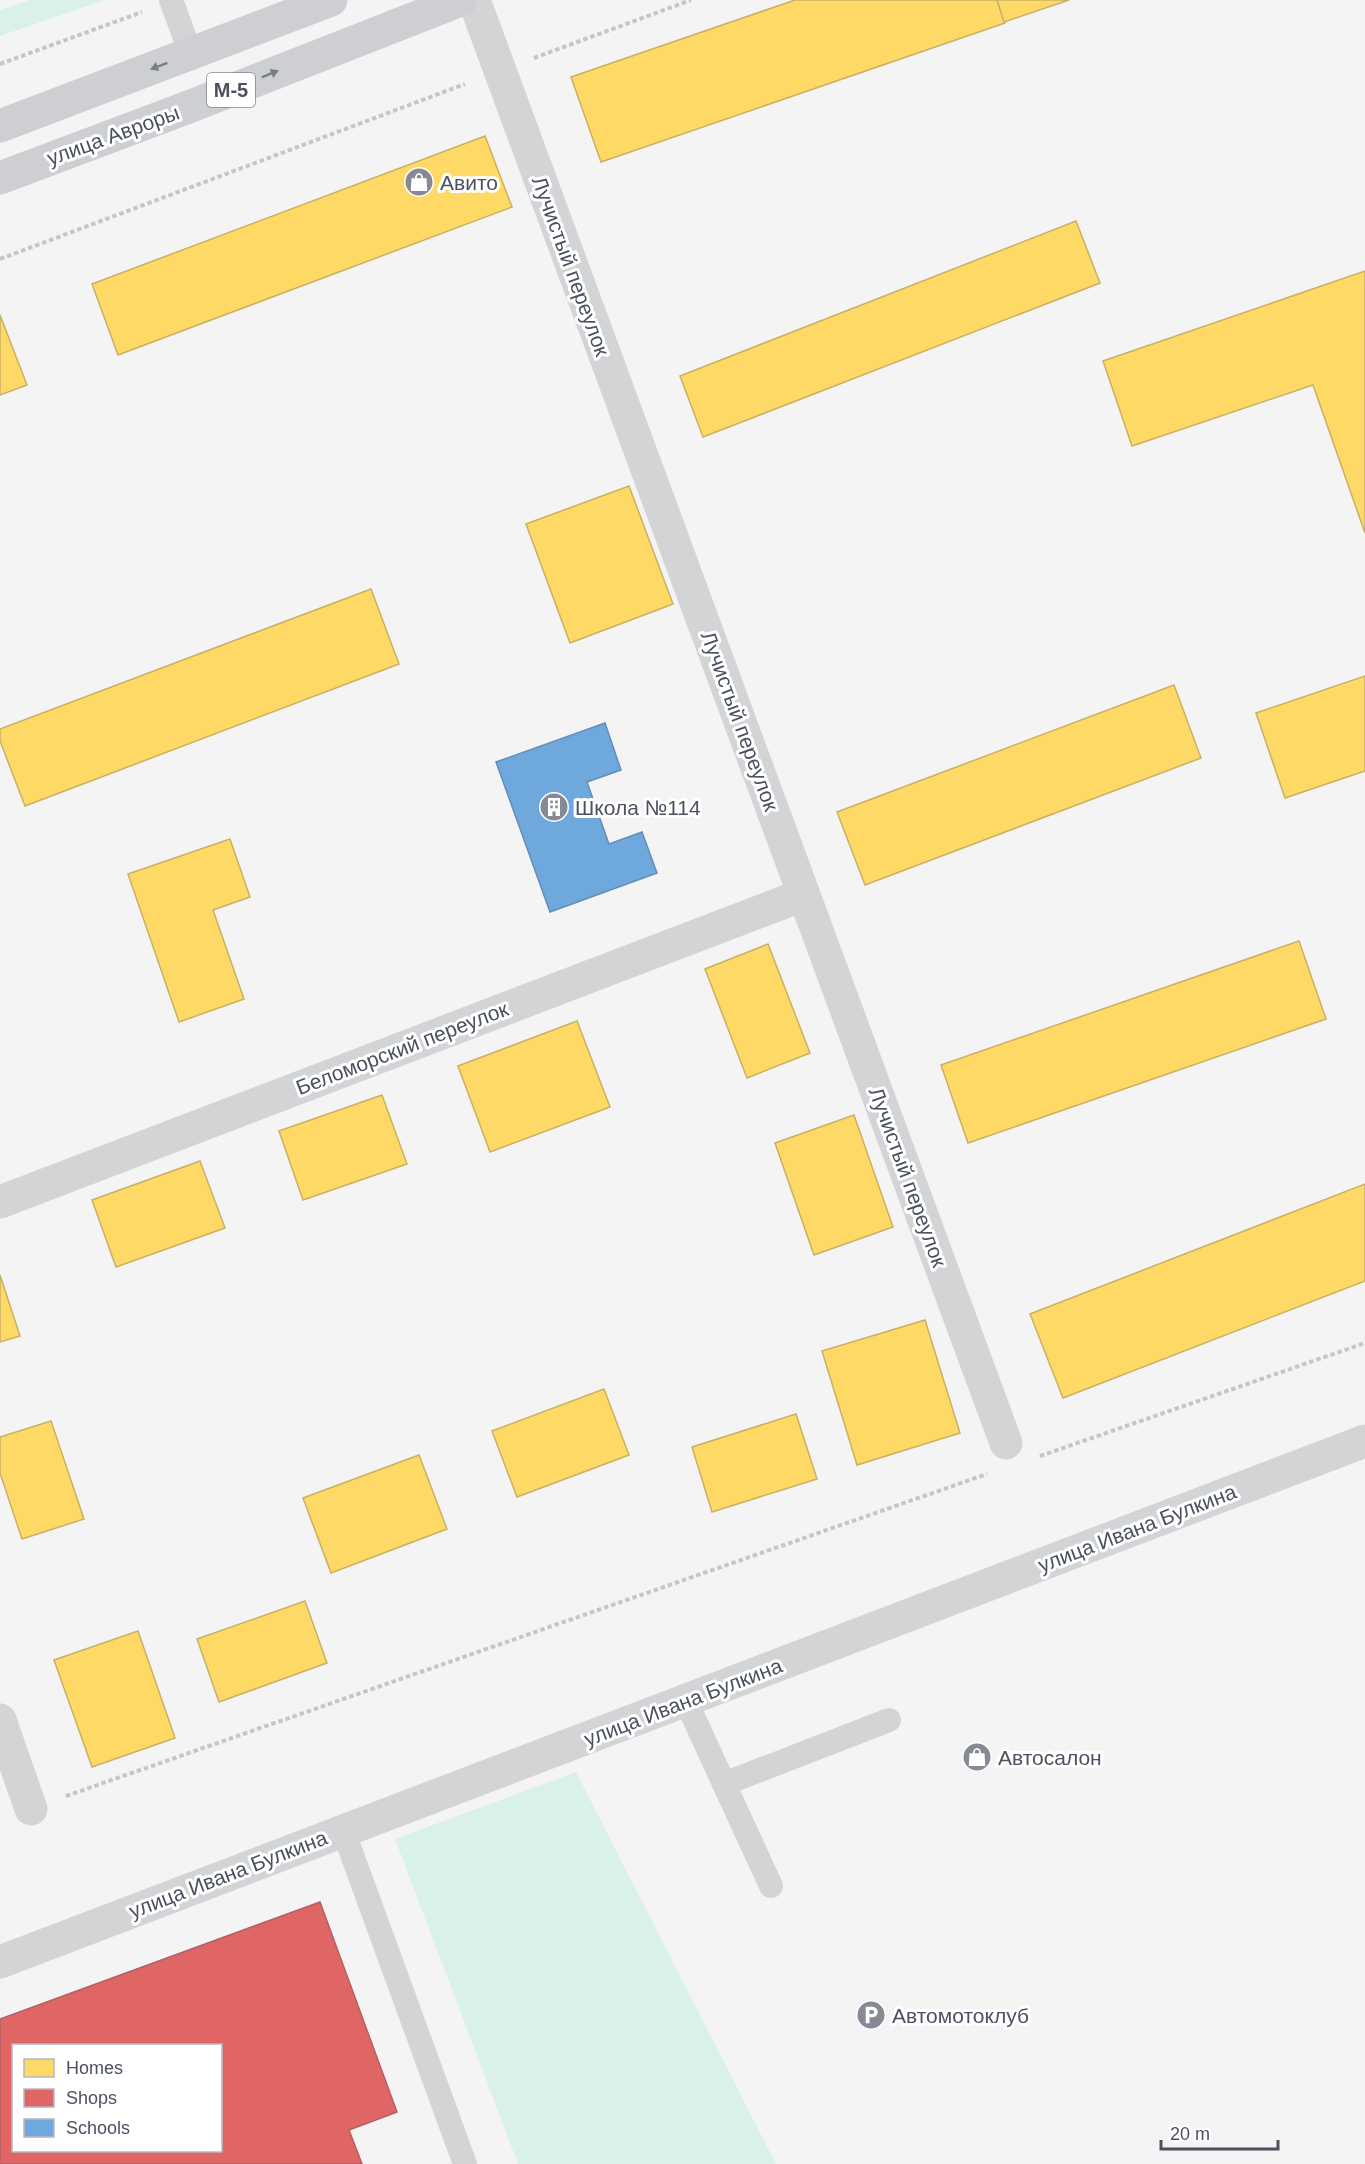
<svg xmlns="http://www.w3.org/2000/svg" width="1365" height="2164" font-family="Helvetica,sans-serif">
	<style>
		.green { fill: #daf1e8 }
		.homes { fill: #ffd966; stroke: #c9b064; stroke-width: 1.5 }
		.shops { fill: #e06666; stroke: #b36064; stroke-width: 1.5; fill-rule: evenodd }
		.schools { fill: #6fa8dc; stroke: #648eb7; stroke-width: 1.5 }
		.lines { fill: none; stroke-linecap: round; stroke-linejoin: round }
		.path { stroke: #bec9c8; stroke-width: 4; stroke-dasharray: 4.5 3; stroke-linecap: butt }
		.service { stroke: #d2d4d6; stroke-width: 24 }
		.minor { stroke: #d2d4d6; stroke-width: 33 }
		.primary { stroke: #cdcfd3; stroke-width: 33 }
		.oneway { fill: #787d88 }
		.labels { text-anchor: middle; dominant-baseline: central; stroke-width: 6; stroke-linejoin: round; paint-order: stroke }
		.shield { fill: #fff; stroke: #818590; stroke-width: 1.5 }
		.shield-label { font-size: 20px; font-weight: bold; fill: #4b5160 }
		.street-label { font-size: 21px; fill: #4b5160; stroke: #fff }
		.poi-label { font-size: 21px; fill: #4b5160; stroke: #fff; text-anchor: start }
	</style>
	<rect width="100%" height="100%" fill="#f4f4f4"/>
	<g class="green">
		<path d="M29,0h76l-105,36v-26z"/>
		<path d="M576,1772l200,392h-258l-123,-325z"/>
	</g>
	<g class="homes">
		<path d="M795,0h202l8,23 -404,139 -30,-85z"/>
		<path d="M997,0h72l-65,22z"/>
		<path d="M485,136l27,71 -394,148 -26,-71z"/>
		<path d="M1076,221l24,62 -397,154 -23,-61z"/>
		<path d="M1365,271v262l-52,-148 -181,61 -29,-85z"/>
		<path d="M0,315l27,70 -27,10z"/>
		<path d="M629,486l44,118 -103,39 -44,-119z"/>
		<path d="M371,589l28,75 -374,142 -25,-65v-12z"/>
		<path d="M1365,676v95l-80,27 -29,-85z"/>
		<path d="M1174,685l27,73 -336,127 -28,-73z"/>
		<path d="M230,839l20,58 -37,13 31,89 -65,23 -51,-148z"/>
		<path d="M1299,941l27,78 -358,124 -27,-78z"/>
		<path d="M768,944l42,109 -63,25 -42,-109z"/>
		<path d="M577,1021l33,86 -120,45 -32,-86z"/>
		<path d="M382,1095l25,69 -104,36 -24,-69z"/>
		<path d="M854,1115l39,112 -79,28 -39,-112z"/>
		<path d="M200,1161l25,67 -109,39 -24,-67z"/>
		<path d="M1365,1184v97l-302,117 -33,-84z"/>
		<path d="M0,1275l20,61 -20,6z"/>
		<path d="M925,1320l35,113 -103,32 -35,-114z"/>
		<path d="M604,1389l25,66 -112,42 -25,-66z"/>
		<path d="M796,1414l21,65 -105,33 -20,-65z"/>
		<path d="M51,1421l33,98 -62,20 -22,-66v-36z"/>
		<path d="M419,1455l28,74 -116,44 -28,-75z"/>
		<path d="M305,1601l22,62 -108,39 -22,-63z"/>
		<path d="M138,1631l37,107 -83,29 -38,-107z"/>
	</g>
	<path class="shops" d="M320,1902l77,210 -48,18 13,34h-362v-145zM14,2046h206v104h-206z"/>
	<path class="schools" d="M605,723l16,47 -34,12 22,62 33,-12 15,41 -107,39 -54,-150z"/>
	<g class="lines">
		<g class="path">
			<path d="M534,58l157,-58"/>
			<path d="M0,64l142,-52"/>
			<path d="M0,259l465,-175"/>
			<path d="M1040,1456l325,-113"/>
			<path d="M66,1796l921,-322"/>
		</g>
		<g class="service">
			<path d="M171,0l20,54"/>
			<path d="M686,1701l85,185"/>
			<path d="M724,1784l165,-64"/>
			<path d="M343,1830l122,334"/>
		</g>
		<g class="minor">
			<path d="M474,0l532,1443"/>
			<path d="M0,1202l803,-307"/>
			<path d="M0,1720l31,89"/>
			<path d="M0,1962l1365,-521"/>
		</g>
		<g class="primary">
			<path d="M0,126l331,-126"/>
			<path d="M0,178l186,-70 275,-108"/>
		</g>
	</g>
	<defs><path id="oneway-solid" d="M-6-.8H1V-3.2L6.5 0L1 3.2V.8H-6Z" transform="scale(1.5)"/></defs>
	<g class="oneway">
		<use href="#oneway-solid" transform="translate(159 66) rotate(159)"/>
		<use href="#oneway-solid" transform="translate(270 74) rotate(-22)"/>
	</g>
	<defs>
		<g id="shop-disc" transform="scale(1.5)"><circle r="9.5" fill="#868a94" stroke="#fff"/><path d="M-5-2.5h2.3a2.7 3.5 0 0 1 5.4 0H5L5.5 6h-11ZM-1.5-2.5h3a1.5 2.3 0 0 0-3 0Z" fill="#fff"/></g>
		<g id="building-disc" transform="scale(1.5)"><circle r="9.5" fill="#868a94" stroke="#fff"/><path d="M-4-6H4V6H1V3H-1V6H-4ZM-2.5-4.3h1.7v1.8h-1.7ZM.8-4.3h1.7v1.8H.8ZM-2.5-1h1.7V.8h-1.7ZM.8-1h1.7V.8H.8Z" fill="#fff"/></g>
		<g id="parking-disc" transform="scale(1.5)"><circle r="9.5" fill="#868a94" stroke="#fff"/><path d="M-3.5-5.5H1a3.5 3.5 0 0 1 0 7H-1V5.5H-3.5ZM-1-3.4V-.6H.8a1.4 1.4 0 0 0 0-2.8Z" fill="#fff"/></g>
	</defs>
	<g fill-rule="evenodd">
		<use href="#shop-disc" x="419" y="182"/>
		<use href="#building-disc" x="554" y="807"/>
		<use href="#shop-disc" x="977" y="1757"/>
		<use href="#parking-disc" x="871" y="2015"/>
	</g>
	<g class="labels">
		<rect class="shield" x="207" y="73" width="48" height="34" rx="4.5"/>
		<g class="shield-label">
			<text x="231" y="90">М-5</text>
		</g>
		<g class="street-label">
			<text transform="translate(113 135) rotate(-20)">улица Авроры</text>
			<text transform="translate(571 266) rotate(70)">Лучистый переулок</text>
			<text transform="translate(740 721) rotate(70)">Лучистый переулок</text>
			<text transform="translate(402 1048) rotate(-21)">Беломорский переулок</text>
			<text transform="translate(908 1177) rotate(70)">Лучистый переулок</text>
			<text transform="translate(1137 1528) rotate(-21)">улица Ивана Булкина</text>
			<text transform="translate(683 1702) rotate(-21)">улица Ивана Булкина</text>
			<text transform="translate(228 1874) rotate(-21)">улица Ивана Булкина</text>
		</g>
		<g class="poi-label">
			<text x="440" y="182">Авито</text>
			<text x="575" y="807">Школа №114</text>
			<text x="998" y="1757">Автосалон</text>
			<text x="892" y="2015">Автомотоклуб</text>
		</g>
	</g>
	<rect x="12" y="2044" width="210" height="108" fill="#ffffff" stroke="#b7b9bf" stroke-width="1.5"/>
	<rect x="24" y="2059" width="30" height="18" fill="#ffd966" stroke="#b7b9bf" stroke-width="1.5"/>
	<text x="66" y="2074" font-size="18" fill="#4b5160">Homes</text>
	<rect x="24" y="2089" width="30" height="18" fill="#e06666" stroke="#b7b9bf" stroke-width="1.5"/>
	<text x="66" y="2104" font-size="18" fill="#4b5160">Shops</text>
	<rect x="24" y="2119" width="30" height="18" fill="#6fa8dc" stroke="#b7b9bf" stroke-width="1.5"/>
	<text x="66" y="2134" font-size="18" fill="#4b5160">Schools</text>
	<path d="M1161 2140v9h117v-9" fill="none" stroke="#4b5160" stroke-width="3"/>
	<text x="1170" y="2140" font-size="18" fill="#4b5160" stroke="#ffffff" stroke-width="4.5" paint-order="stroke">20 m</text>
</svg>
